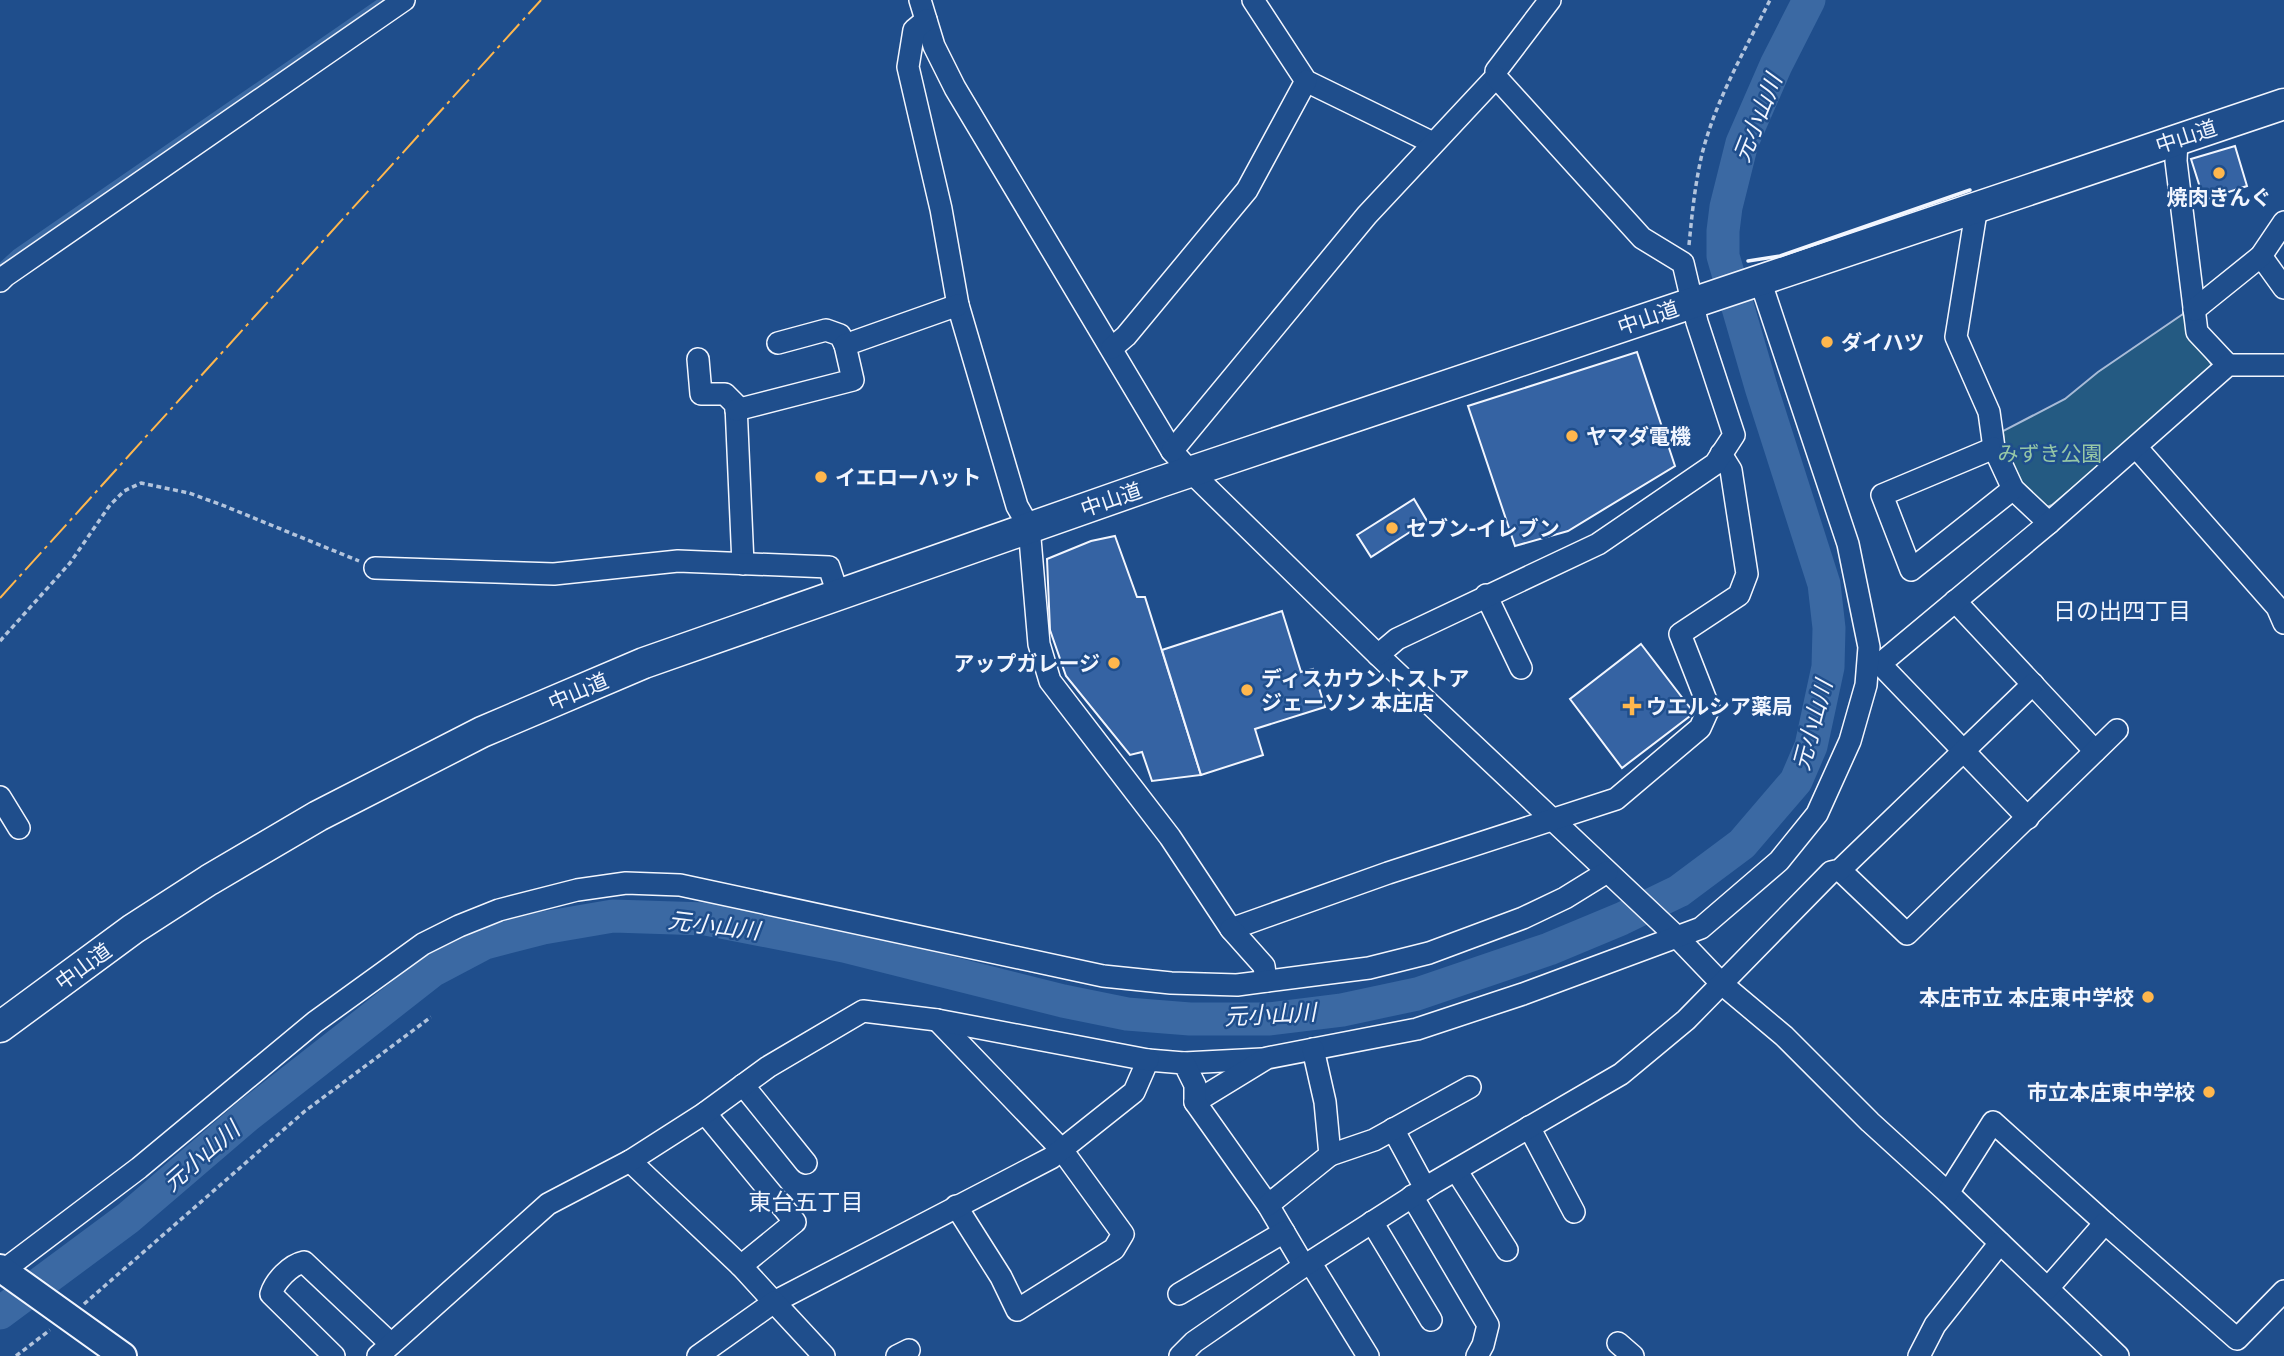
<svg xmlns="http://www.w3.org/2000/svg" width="2284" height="1356" font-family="Ubuntu,'Noto Sans JP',sans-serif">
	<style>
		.green { fill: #245a82; stroke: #a8bbd7; stroke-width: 2 }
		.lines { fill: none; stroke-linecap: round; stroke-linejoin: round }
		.stream { stroke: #3b69a3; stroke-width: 5 }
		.river { stroke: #3b69a3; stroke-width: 33 }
		.building { fill: #3563a3; stroke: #f2f6ff; stroke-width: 2 }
		.minor-casing { stroke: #f2f6ff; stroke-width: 24 }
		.major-casing { stroke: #f2f6ff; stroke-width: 30 }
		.highway-casing { stroke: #f2f6ff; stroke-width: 33 }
		.path { stroke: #b3c4dc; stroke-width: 3.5; stroke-dasharray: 5 3.5; stroke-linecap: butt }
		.minor { stroke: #1f4e8c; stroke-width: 21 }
		.major { stroke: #1f4e8c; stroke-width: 26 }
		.highway { stroke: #1f4e8c; stroke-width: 30 }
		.wall { stroke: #f2f6ff; stroke-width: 3.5 }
		.power { stroke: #ffb74d; stroke-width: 2; stroke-dasharray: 24 5 3.5 5; stroke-linecap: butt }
		.poi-dot { fill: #ffb74d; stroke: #1f4e8c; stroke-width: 2.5 }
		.labels { text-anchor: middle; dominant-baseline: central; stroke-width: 5; stroke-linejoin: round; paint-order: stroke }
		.street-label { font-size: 21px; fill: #f2f6ff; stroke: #1f4e8c }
		.poi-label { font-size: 21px; font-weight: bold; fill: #f2f6ff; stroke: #1f4e8c; text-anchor: start }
		.park-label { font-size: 21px; fill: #97c8a6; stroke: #1f4e8c }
		.water-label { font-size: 23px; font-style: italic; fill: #f2f6ff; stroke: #1f4e8c }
		.neighbourhood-label { font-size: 23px; fill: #f2f6ff; stroke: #1f4e8c }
	</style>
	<rect width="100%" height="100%" fill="#1f4e8c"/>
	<path class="green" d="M2183,314l7,19 23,34 -2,6 -159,132 -7,3 -14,-10 -26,-39 -2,-28 62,-32 33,-27z"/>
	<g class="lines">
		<path class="stream" d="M0,266l15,-14 366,-252"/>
		<path class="river" d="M0,1313l128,-95 119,-102 185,-145 53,-28 58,-15 70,-12 93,3 138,27 219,55 64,13 63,5h78l74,-9 75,-16 132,-45 72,-30 58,-28 63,-47 54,-63 15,-35 17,-79 1,-39 -5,-44 -63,-197 -38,-131v-25l3,-24 16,-64 34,-78 33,-65"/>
	</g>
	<g class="building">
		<path d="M2235,146l12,40 -43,14 -13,-41z"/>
		<path d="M1637,352l38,114 -107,65 -53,15 -47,-140z"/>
		<path d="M1414,499l13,22 -56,36 -14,-22z"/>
		<path d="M1115,536l22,61h8l56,178 -49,6 -10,-29 -12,3 -64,-79 -16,-46 -3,-71 44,-18z"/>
		<path d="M1282,611l19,61 12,-3 12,38 -70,22 8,26 -62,20 -39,-125z"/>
		<path d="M1641,644l53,69 -72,55 -52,-69z"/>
	</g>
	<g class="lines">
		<g class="minor-casing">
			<g id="minor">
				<path d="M920,0l14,46 21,42 217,363 19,21 187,183 299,282 45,47 62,52 86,86 78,71 170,163"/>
				<path d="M1253,0l53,81 127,62"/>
				<path d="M926,20l-12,10 -6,37 33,142 17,96 59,201 12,21 10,117 11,37 120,156 61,92 157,-56 228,-74 84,-71 9,-20 -29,-74 59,-39 8,-21 -16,-104 -10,-16"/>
				<path d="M2177,139l-1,22 21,171 31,33"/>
				<path d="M1977,206l-21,131 33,75 5,36 19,41 36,34"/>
				<path d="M2261,256l23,32"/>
				<path d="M0,281l5,-5 399,-276"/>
				<path d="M2194,310l67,-54 23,-34"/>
				<path d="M778,343l48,-13 14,5 5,10"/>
				<path d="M1112,348l14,-12 121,-146 59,-109"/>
				<path d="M698,359l3,35h24l11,11 7,159"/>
				<path d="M736,410l117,-30 -8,-35 113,-40"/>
				<path d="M2136,447l141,160 7,16"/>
				<path d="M1994,448l-112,47 29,75 102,-81"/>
				<path d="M1172,451l195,-236 129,-138v-6l54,-71"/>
				<path d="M375,568l179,6 124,-13 151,6 9,27"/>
				<path d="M1486,595l35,73"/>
				<path d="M1955,601l140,150"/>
				<path d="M1378,655l19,-16 201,-95 117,-80 19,-29 -37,-113 -14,-59 -41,-25 -146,-161"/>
				<path d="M0,797l19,31"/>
				<path d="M2028,818l-148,-154 169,-141 179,-158h56"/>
				<path d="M1840,870l67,64 210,-204"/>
				<path d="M1231,929l33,37 2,15"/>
				<path d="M937,1020l125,130 61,84 -9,15 -97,61 -16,-33 -45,-71"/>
				<path d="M1184,1063l78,-4"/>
				<path d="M743,1085l63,78"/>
				<path d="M1195,1102l72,-44 150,-29 106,-35 178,-66 78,-67 38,-47 33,-73 16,-56 3,-38 -21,-103 -88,-264"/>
				<path d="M705,1113l90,109 -54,44"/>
				<path d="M1529,1127l45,85"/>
				<path d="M1393,1129l32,59"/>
				<path d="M1330,1155l44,-15 96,-53"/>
				<path d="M630,1161l111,105 33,36 277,-144 83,-66 14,-32 36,3 11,22v17l73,103 36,61"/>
				<path d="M1456,1170l51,80"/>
				<path d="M1948,1193l45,-71 112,101"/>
				<path d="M1412,1196l76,129 -5,20 -6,11"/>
				<path d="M1268,1205l62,-50 -5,-53 -12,-53"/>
				<path d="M1372,1222l59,98"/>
				<path d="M1310,1262l58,94"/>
				<path d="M4,1270l135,-102 176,-146 108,-78 36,-18 40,-16 78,-20 49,-7 54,2 423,91 68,7 66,2 132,-17 60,-15 94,-35 42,-20 42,-26"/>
				<path d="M2048,1288l57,-65 132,116 47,-48"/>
				<path d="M1179,1294l105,-62"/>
				<path d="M1618,1343l15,13"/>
				<path d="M334,1356l-63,-62c4,-13 19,-29 33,-32l87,82"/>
				<path d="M378,1356l170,-152 82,-43 75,-48 63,-46 95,-56 74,9 211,40"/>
				<path d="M698,1356l76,-54 50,54"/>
				<path d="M897,1356l12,-6"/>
				<path d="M1180,1356l14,-14 110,-76 131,-84 186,-108 65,-54 145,-148 9,-2 193,-186"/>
				<path d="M1919,1356l16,-31 65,-82"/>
			</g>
		</g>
		<g class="major-casing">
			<path id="major" d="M0,1268l123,88"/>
		</g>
		<g class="highway-casing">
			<path id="highway" d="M0,1027l133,-98 76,-49 109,-64 164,-84 162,-69 516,-181 1124,-378"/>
		</g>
		<g class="path">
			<path d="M1689,245c3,-31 6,-61 13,-91 14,-55 43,-104 68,-154"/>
			<path d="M0,641l70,-78 40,-58 14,-14 17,-8 48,10 33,12 137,56"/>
			<path d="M84,1304l221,-193 126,-94"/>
			<path d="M16,1356l34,-26"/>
		</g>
		<use href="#minor" class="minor"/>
		<use href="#major" class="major"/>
		<use href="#highway" class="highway"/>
		<path class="wall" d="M1748,261l32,-5 190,-66"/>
		<path class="power" d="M0,598l541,-598"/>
	</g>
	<g class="poi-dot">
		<circle cx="2219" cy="173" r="7"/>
		<circle cx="1827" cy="342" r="7"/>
		<circle cx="1572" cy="436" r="7"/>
		<circle cx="821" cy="477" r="7"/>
		<circle cx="1392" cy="528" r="7"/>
		<circle cx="1114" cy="663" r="7"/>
		<circle cx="1247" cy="690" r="7"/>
		<path d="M1628.5 695.5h7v7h7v7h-7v7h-7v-7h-7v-7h7z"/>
		<circle cx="2148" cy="997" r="7"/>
		<circle cx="2209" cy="1092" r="7"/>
	</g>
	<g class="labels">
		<g class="street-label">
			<text transform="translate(2186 136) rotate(-18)">中山道</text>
			<text transform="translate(1648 317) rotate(-19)">中山道</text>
			<text transform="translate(1111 499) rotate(-19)">中山道</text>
			<text transform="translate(578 691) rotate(-23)">中山道</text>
			<text transform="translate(83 966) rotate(-36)">中山道</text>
		</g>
		<g class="poi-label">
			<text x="2219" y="197" text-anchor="middle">焼肉きんぐ</text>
			<text x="1841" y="342">ダイハツ</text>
			<text x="1586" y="436">ヤマダ電機</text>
			<text x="835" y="477">イエローハット</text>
			<text x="1406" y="528">セブン-イレブン</text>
			<text x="1100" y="663" text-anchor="end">アップガレージ</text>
			<text x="1261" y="678">ディスカウントストア<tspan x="1261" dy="24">ジェーソン 本庄店</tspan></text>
			<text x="1646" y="706">ウエルシア薬局</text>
			<text x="2134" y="997" text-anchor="end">本庄市立 本庄東中学校</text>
			<text x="2195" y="1092" text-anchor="end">市立本庄東中学校</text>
		</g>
		<g class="park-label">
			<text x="2050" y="453">みずき公園</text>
		</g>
		<g class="water-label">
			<text transform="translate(1757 118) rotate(-68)">元小山川</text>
			<text transform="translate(1812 725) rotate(-75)">元小山川</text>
			<text transform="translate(714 925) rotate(7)">元小山川</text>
			<text transform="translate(1270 1014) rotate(-3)">元小山川</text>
			<text transform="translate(201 1156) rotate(-41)">元小山川</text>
		</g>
		<g class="neighbourhood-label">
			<text x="2122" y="610">日の出四丁目</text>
			<text x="806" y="1201">東台五丁目</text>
		</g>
	</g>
</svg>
